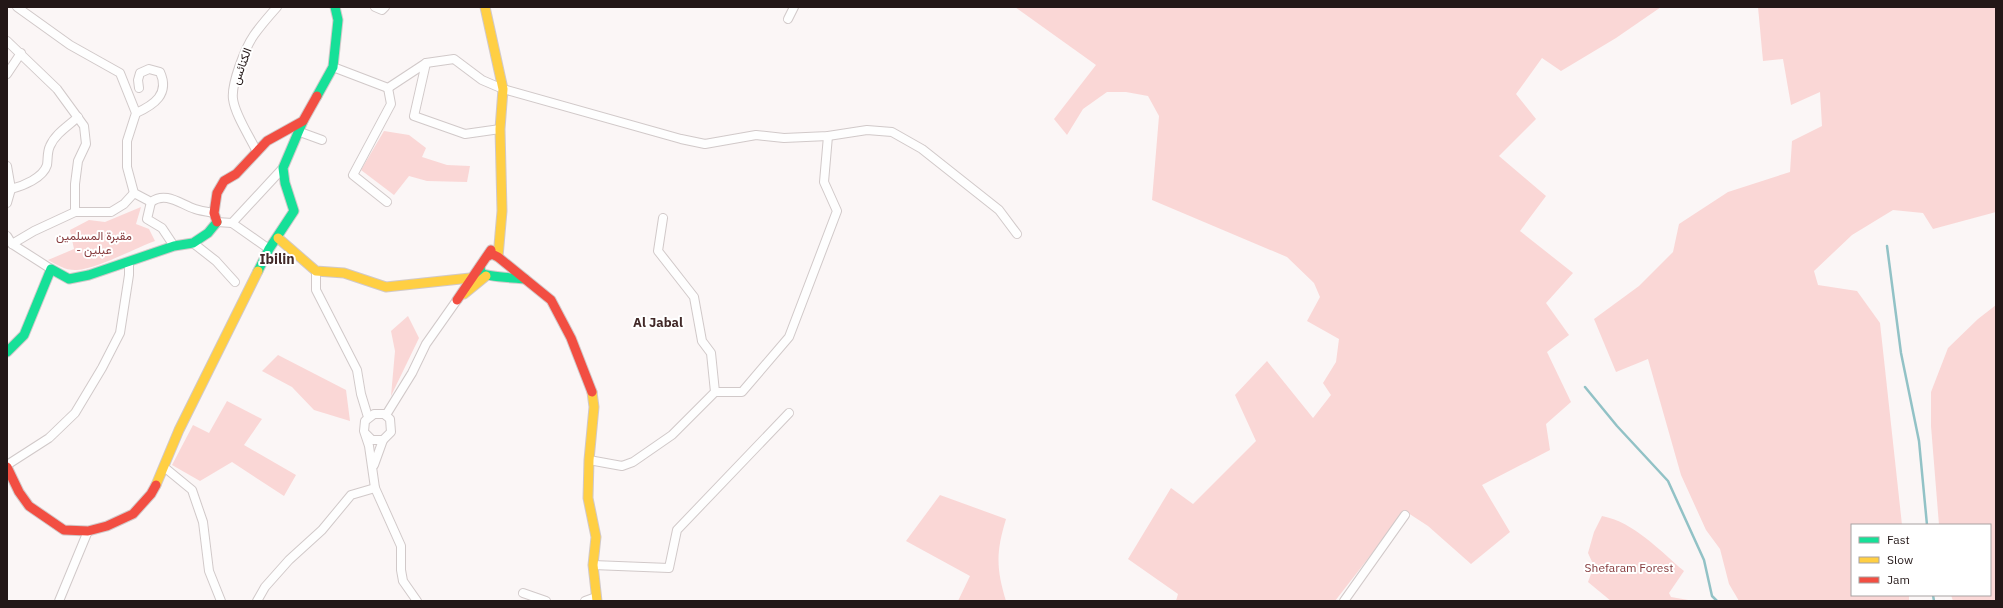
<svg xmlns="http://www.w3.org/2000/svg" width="2003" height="608" font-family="'IBM Plex Sans',Vazirmatn,sans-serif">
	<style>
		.green { fill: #fad7d6 }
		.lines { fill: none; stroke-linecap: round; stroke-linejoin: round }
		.stream { stroke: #92c2c6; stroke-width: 2.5 }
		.street-casing { stroke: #d1c9c9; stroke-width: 10 }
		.fast-casing { stroke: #d1c9c9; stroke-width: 11 }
		.slow-casing { stroke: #d1c9c9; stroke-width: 11 }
		.jam-casing { stroke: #d1c9c9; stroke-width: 11 }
		.street { stroke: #fefefe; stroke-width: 8 }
		.fast { stroke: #16e098; stroke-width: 9 }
		.slow { stroke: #ffcf43; stroke-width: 9 }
		.jam { stroke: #f24e42; stroke-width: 9 }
		.labels { text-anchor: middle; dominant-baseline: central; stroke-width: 4; stroke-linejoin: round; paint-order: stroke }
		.street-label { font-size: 12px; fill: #231717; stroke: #fff }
		.park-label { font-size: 12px; fill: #863b3d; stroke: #fff }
		.neighbourhood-label { font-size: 13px; font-weight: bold; fill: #422928; stroke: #fff }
		.quarter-label { font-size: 14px; font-weight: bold; fill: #422928; stroke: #fff }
	</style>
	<rect width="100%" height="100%" fill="#fbf6f6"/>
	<g class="green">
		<path d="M1015,7h646l-45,31 -55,33 -19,-13 -26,36 20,25 -37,37 47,40 -26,35 53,42 -27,30 23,32 -22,17 24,50 -25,22 4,26 -68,35 28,47 -39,32 -43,-38 -23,-15 -70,90h-159l2,-7 -50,-35 43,-71 22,16 63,-63 -21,-46 32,-34 46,57 18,-23 -8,-12 13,-21 3,-23 -32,-18 13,-24 -6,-14 -27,-26 -135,-57 7,-84 -11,-20 -22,-4h-19l-24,17 -16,26 -13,-16 42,-54z"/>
		<path d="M1758,7h238v205l-63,17 -10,-16 -30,-3 -41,25 -38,36 4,14 39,6 23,32 22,202h-50v70h57v6h-170l-10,-17 -9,-35 -14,-19 -25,-55 -33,-116 -32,13 -22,-53 45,-33 34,-34 6,-28 49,-32 62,-20 2,-31 30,-15 -2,-34 -29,13 -8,-46 -20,2z"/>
		<path d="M384,131l25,4 17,13 -4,9 25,8 23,1 -3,16 -40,-1 -18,-5 -15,19 -33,-25z"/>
		<path d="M141,207l-5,17 13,5 6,12c-19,7 -59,28 -78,29 -10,1 -20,-5 -29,-10l26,-11 -4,-19 19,-10 16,2z"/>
		<path d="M1996,305v296h-43l-2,-6h39v-70h-51l-8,-99v-34l17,-44 30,-29z"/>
		<path d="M408,316l11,22 -28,58 4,-45 -4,-20z"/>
		<path d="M278,355l68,35 4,31 -36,-11 -22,-23 -30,-16z"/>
		<path d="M227,401l35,18 -18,26 52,30 -12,21 -52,-34 -32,19 -28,-16 21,-40 16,8z"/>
		<path d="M940,495l66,24c-10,33 -10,49 0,82h-48l12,-25 -64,-35z"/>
		<path d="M1602,516c32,6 58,35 82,55l-15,22 2,4 23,4h-83l-23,-19 6,-16 -6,-13 6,-21z"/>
	</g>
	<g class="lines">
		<g class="stream">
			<path d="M1887,246l14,107 18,88 8,84"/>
			<path d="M1585,387l32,39 51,55 36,79 8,36 5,5"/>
			<path d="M1933,595l1,6"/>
		</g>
		<g class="street-casing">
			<g id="street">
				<path d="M17,7l53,38 50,28 16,40 -9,28v26l7,26 17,9c15,-11 29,2 44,7 6,2 13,3 19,4"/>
				<path d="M375,7l7,3 3,-3"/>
				<path d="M788,19l6,-12"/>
				<path d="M7,41l50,48 27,37 2,18 -8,17 -3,23v28"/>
				<path d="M426,63l-12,53 51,18 35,-5"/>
				<path d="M333,67l55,21 38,-25 28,-4 28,21 21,9 178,50 24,5 51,-9 28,3 44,-2 39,-6 25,2 30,17 77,61 18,24"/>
				<path d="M7,74l14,-21"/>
				<path d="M136,113c18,-8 34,-19 24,-41l-11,-3 -9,4 -2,7 1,8"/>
				<path d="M300,132l22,8"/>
				<path d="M257,152c-7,-15 -22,-37 -24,-53 -2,-15 12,-51 21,-64 7,-10 15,-19 23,-28"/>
				<path d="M7,166l4,23 -4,14"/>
				<path d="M11,189c12,-3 32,-11 36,-24 1,-6 0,-13 3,-19 5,-12 18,-20 28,-29"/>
				<path d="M151,202l-4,17 15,9 12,18"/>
				<path d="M387,202l-34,-27 38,-71 -3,-16"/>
				<path d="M217,222l15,1 37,26"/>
				<path d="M232,223l51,-55"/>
				<path d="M7,236l5,8 39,25"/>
				<path d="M193,243l23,18 19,21"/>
				<path d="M12,244l22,-13 41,-19h36l13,-8 10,-11"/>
				<path d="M316,271v19l41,80 4,24 7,23"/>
				<path d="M715,392h27l47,-55 48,-126 -13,-29 4,-46"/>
				<path d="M386,415l26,-42 14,-29 31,-44"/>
				<path d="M366,434l6,6h11l8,-8 -1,-13 -6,-5h-10l-9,7 -1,10 5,15 6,42 26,58v24l2,11 14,20"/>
				<path d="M589,460l33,6 11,-4 39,-27 43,-43 -4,-39 -9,-12 -8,-44 -36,-46 5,-33"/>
				<path d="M7,465l42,-27 26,-25 27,-45 18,-35 9,-58v-13"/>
				<path d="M374,465l9,-25"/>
				<path d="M164,467l28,23 11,32 6,49 12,30"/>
				<path d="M593,565l76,3 8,-38 112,-117"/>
				<path d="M523,593l23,8"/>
				<path d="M59,601l29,-70"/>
				<path d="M257,601l8,-14 24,-27 33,-30 29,-35 24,-7"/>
				<path d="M585,601l11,-4"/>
				<path d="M1344,601l61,-86"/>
			</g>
		</g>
		<g class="fast-casing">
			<g id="fast">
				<path d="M317,96l16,-29 5,-47 -3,-13"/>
				<path d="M480,267l1,6c7,4 34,5 44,6"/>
				<path d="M258,271l11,-22 25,-38 -9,-28 -2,-15 20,-47"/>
				<path d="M7,352l17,-17 27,-66 18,10 20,-4 85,-29 19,-3 15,-10 9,-11"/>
			</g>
		</g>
		<g class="slow-casing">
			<g id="slow">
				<path d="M485,7l18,82 -3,40 2,82 -4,46"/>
				<path d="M278,238l38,33 28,2 42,14 84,-9"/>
				<path d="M464,294l22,-18"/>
				<path d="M592,392l2,15 -5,53 -1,38 8,39 -3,28 4,36"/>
				<path d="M156,485l23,-55 79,-159"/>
			</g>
		</g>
		<g class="jam-casing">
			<g id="jam">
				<path d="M217,222l-3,-9 3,-20 7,-12 12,-7 31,-33 36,-20 14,-25"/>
				<path d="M488,256l4,-2 6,3 53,43 20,38 21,54"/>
				<path d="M457,300l34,-50"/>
				<path d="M7,467l12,25 10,14 35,24 24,1 19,-5 26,-12 18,-20 5,-9"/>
			</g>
		</g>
		<use href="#street" class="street"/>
		<use href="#fast" class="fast"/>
		<use href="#slow" class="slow"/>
		<use href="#jam" class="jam"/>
	</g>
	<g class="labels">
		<g class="street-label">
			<text transform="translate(241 66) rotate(-70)">الكنائس</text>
		</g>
		<g class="park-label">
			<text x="94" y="235">مقبرة المسلمين<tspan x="94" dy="14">- عبلين</tspan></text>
			<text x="1629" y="567">Shefaram Forest</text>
		</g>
		<g class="neighbourhood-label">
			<text x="658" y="322">Al Jabal</text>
		</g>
		<g class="quarter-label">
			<text x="277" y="259">Ibilin</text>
		</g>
	</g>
	<rect width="2003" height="608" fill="none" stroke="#231717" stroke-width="16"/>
	<rect x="1851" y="524" width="140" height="72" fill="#ffffff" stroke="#a7a2a2"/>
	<rect x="1859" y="537" width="20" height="6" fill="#16e098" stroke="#a7a2a2"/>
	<text x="1887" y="544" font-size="12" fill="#231717">Fast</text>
	<rect x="1859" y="557" width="20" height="6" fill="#ffcf43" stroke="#a7a2a2"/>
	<text x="1887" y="564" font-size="12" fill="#231717">Slow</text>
	<rect x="1859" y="577" width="20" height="6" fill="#f24e42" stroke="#a7a2a2"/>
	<text x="1887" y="584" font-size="12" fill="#231717">Jam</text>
</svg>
